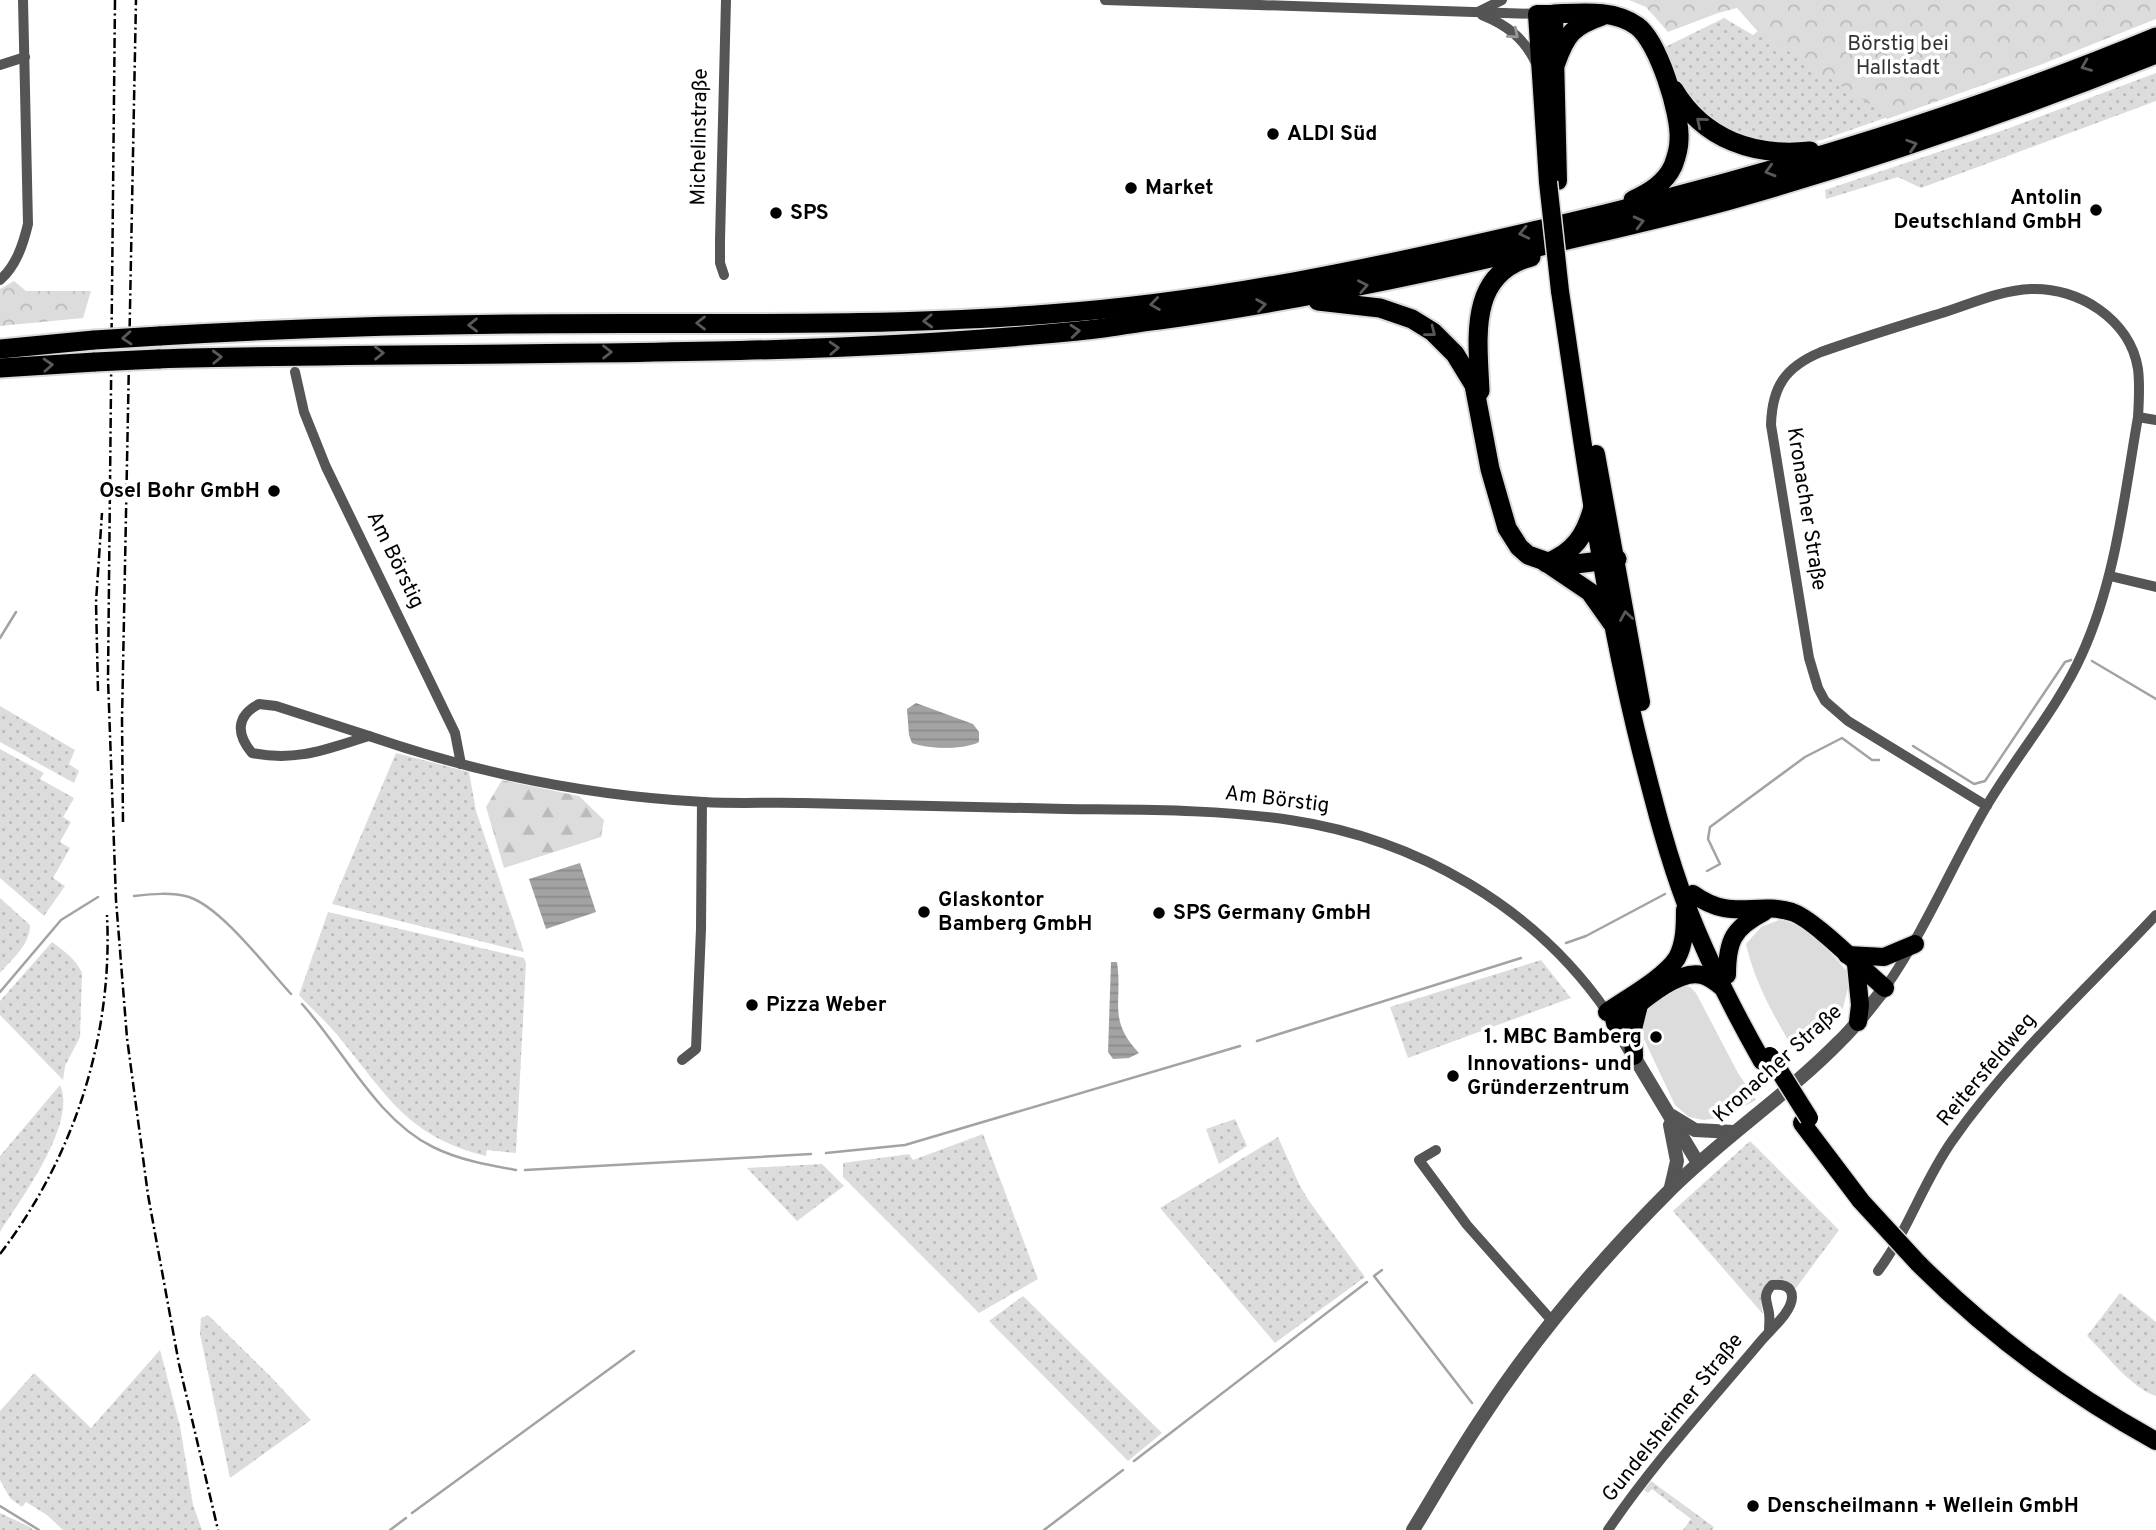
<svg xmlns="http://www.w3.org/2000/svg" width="2156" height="1530" font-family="Overpass,sans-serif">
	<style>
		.grass { fill: url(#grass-dots) }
		.forest { fill: url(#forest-firs) }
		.park { fill: url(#park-crowns) }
		.pitch { fill: #dcdcdc }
		.water { fill: url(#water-rules) }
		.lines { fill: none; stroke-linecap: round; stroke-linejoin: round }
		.stream { stroke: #a3a3a3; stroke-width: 2.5 }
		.primary-casing { stroke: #dbdbdb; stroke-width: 21 }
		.motorway-casing { stroke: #dbdbdb; stroke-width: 23 }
		.minor { stroke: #555; stroke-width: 10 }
		.tertiary { stroke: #555; stroke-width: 14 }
		.primary { stroke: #000; stroke-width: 18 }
		.motorway { stroke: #000; stroke-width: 19 }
		.rail { stroke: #000; stroke-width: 2.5; stroke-dasharray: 10 3.5 2 3.5; stroke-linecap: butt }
		.primary-bridge-casing { stroke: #dbdbdb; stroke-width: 21; stroke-linecap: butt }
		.motorway-bridge-casing { stroke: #dbdbdb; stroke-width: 23; stroke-linecap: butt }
		.primary-bridge { stroke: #000; stroke-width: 18 }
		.motorway-bridge { stroke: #000; stroke-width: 19 }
		.oneway { stroke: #999 }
		.oneway2 { stroke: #595959 }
		.poi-dot { fill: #000; stroke: #fff; stroke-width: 2.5 }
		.labels { text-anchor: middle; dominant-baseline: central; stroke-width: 7; stroke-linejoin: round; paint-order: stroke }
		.park-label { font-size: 21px; fill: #333; stroke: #fff }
		.poi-label { font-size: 21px; font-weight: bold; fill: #000; stroke: #fff; text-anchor: start }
		.street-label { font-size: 21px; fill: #000; stroke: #fff }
	</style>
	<defs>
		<pattern id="grass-dots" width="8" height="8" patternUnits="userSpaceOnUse" patternTransform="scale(1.75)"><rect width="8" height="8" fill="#dcdcdc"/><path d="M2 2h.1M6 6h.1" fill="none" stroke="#bbb" stroke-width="1.8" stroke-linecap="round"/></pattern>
		<pattern id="forest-firs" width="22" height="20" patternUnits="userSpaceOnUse" patternTransform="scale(1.75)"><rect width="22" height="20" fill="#dcdcdc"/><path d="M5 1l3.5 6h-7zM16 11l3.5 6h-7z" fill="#bbb"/></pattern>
		<pattern id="park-crowns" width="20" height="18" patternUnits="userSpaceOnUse" patternTransform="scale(1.75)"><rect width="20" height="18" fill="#dcdcdc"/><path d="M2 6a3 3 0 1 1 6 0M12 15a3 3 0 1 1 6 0" fill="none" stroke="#bbb"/></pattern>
		<pattern id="water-rules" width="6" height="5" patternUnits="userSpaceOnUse" patternTransform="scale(1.75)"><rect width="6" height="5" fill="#a3a3a3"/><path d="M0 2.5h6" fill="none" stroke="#8b8b8b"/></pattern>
	</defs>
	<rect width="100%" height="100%" fill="#fff"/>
	<g class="grass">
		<path d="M1864,0h292l-165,81 -169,59c-84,12 -127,-13 -159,-92l61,-30 29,17 17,-14z"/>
		<path d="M2156,73v28l-235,87 -23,-11 -72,22 -1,-9 179,-60z"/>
		<path d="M0,706l75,44 -6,14 10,7 -5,12 -74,-41z"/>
		<path d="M0,749l44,24 -4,6 34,19 -11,19 8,5 -11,20 10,6 -17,30 12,8 -21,30 -44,-38z"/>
		<path d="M396,753l73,19 7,39 48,141 -192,-48z"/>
		<path d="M0,898l30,27c0,20 -18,34 -30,48z"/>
		<path d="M328,912l196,46 2,5 -10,190 -29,-3 -1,6c-76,-19 -97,-57 -143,-114 -13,-17 -30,-32 -44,-47z"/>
		<path d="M52,942c12,9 24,17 30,31l-2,64 -15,29 -2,14 -63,-65v-14z"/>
		<path d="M1541,960l30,38 -163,60 -18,-51z"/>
		<path d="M60,1085c18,38 -40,115 -60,147v-76z"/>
		<path d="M1235,1119l12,27 -28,18 -13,-35z"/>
		<path d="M983,1134l55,145 -59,34 -136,-136v-14l66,-9 4,6z"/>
		<path d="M1278,1137l21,47 10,17 56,76 -90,66 -115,-135z"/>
		<path d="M1750,1141l89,89 -43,58c-28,-21 -39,-1 -33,26l-90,-103z"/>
		<path d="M822,1164l22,22 -47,35 -50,-53z"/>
		<path d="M2120,1293l36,29v74c-25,-8 -49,-41 -69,-60z"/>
		<path d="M1023,1296l139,137 -34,28 -139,-140z"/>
		<path d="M208,1315l63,62 40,43 -81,58 -30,-144 1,-16z"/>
		<path d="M160,1350l20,76 13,79 9,25h-139l-16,-15 -21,-13 -4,5 -12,-9 -10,-18v-69l34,-38 57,55z"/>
		<path d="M1651,1481l63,46 -2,3h-29l8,-11 -39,-30 -4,4 -4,-3z"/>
		<path d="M0,1513l30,14 3,3h-33z"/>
	</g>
	<path class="forest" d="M502,780l77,16 25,24 -3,17 -97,31 -18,-61z"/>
	<g class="park">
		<path d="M1629,0h527v19l-116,46 -153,54 -4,-6 -103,-67 -4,6 -39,-44 -19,5 -50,19 -22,-25z"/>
		<path d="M14,281l12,10h65l-8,27 -83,8v-37z"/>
	</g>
	<g class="pitch">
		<path d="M1779,920c30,4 52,33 72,56l-9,36 -45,43c-21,-35 -42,-71 -51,-111l15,-17z"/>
		<path d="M1682,985l8,2 6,6 42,80 18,27 -32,17 -20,3 -15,-3 -14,-12 -33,-70c-5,-27 18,-40 40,-50z"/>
	</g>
	<g class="water">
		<path d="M916,703l57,21 6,8v10c-14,8 -53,7 -67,1l-3,-8 -2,-26z"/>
		<path d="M580,863l16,49 -50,17 -17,-50z"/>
		<path d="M1111,962h6c6,41 -10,57 22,91l-10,5 -16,1 -5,-7z"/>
	</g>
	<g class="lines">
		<g class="stream">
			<path d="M0,638l16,-26"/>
			<path d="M2092,661l64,38"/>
			<path d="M1913,746l61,38 11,-3 80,-119 6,-2"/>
			<path d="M1707,871l13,-7 -12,-25 2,-12 95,-70 37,-19 30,22h7"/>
			<path d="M134,896c18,-2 37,-4 55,1 33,11 77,70 102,97"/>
			<path d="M1566,943l20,-7 79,-42"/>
			<path d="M0,992l61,-72 37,-23"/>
			<path d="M302,1004c41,45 75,116 131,143 26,13 55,18 83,23"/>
			<path d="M1257,1041l264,-83"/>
			<path d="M826,1153l79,-8 335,-99"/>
			<path d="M525,1170l286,-16"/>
			<path d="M1382,1270l-8,6 98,127"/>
			<path d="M1134,1461l233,-179"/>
			<path d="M0,1506l39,24"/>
			<path d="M412,1513l222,-162"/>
			<path d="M390,1530l16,-12"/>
			<path d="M1044,1530l79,-60"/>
		</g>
		<g class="primary-casing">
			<g id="primary">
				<path d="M1548,182l-11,-168h17l4,167"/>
				<path d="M1560,291c23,154 43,308 81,460 13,51 26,103 45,153 21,55 47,106 76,157"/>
				<path d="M1596,454l45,248"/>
				<path d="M1693,894c39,28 61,7 99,18 22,7 72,59 93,76"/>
				<path d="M1847,955l37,2 31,-13"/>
				<path d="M1856,964l4,41 -2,17"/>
				<path d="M1727,975c0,-34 6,-47 37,-63"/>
				<path d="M1607,1012c20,-14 57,-34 70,-54 8,-15 8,-32 8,-48"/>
				<path d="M1615,1023c20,-15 61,-55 87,-48 7,2 14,7 20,12"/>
				<path d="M1634,1056l-1,-27 6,-24"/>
				<path d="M1802,1123l59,78"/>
				<path d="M1918,1263c71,71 150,130 238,178"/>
			</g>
		</g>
		<g class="motorway-casing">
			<g id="motorway">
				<path d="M1554,14c27,-1 60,-5 83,12 21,15 44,88 42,114 0,8 -3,18 -6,26 -8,17 -23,26 -40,34"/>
				<path d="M1556,63c10,-29 17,-37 46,-47"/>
				<path d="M1674,90c30,50 81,67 136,61"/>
				<path d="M1318,301l62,7 32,11 21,13 22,22 19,31 16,84 17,59 12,19 9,8 31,11 58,-7"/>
				<path d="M159,336c120,-7 239,-11 358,-12 177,-2 355,4 532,-10 167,-12 330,-47 493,-85 211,-49 414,-109 614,-192"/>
				<path d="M0,349l94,-9"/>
				<path d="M158,359c307,-9 614,2 920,-28 27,-2 54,-8 81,-11 123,-17 242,-41 362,-69 70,-17 140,-32 209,-51 145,-41 286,-90 426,-146"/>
				<path d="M0,368l95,-6"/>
				<path d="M1480,391c-2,-51 -13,-117 51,-134"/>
				<path d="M1546,563c28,-10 40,-29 47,-56"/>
				<path d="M1550,565l40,27 22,31"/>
			</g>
		</g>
		<g class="minor">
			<path d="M1105,0l432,14"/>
			<path d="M1478,12l24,-12"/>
			<path d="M1482,15c25,10 42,23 54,48"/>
			<path d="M0,65l25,-8"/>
			<path d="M724,275l-4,-12v-23l6,-240"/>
			<path d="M0,280c16,-14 23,-35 28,-56l-5,-224"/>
			<path d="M295,372l9,40 22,55 129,266 6,31"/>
			<path d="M2138,417l18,3"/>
			<path d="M2110,576l46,11"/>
			<path d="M259,704l17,2 93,30c-43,13 -72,26 -117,17 -16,-19 -16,-37 7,-49z"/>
			<path d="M369,736c107,37 221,60 335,66 33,2 66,0 99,1 87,2 175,4 263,6 74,1 150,0 224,11 126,19 244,86 317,192"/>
			<path d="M1885,988c40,-57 66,-121 101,-181 30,-51 72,-99 96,-153 34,-75 42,-157 56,-237 1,-16 2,-32 0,-48 -8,-50 -60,-82 -107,-80 -28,1 -56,13 -83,22 -42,13 -85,26 -127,41 -36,15 -49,35 -50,73l38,233 9,30 7,13 23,20 139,85"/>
			<path d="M682,1060l14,-11 5,-120 1,-127"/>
			<path d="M1436,1150l-17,10 48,65 86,97"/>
			<path d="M1878,1271c30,-40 45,-89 74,-130 58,-83 135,-152 204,-226"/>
			<path d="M1608,1530c46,-68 101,-127 153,-189 9,-11 31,-29 31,-44 0,-12 -11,-13 -20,-12 -10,10 -5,16 -3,28 1,6 0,13 0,18"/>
		</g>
		<g class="tertiary">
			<path d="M1609,1015l89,148"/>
			<path d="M1672,1116l23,14 39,2"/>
			<path d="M1670,1125l7,36 -6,26"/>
			<path d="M1413,1530c22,-36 43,-73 67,-109 54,-83 122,-163 192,-233 53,-52 116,-94 168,-147 17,-16 30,-35 45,-53"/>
		</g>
		<use href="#primary" class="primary"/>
		<use href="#motorway" class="motorway"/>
		<g class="rail">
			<path d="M115,0l-7,679 8,221 11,138 21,157 31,169 39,166"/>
			<path d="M98,691l-2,-89 6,-89"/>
			<path d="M123,822l-1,-102 14,-720"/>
			<path d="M0,1254c74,-97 113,-217 107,-339"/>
		</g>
		<g class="primary-bridge-casing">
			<g id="primary-bridge">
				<path d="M1548,182l12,109"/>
				<path d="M1770,1056l39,62"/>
				<path d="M1861,1201l57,62"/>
			</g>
		</g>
		<g class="motorway-bridge-casing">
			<g id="motorway-bridge">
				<path d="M94,340l65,-4"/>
				<path d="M95,362l63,-3"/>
			</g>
		</g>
		<use href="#primary-bridge" class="primary-bridge"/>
		<use href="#motorway-bridge" class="motorway-bridge"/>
	</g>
	<defs><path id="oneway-chevron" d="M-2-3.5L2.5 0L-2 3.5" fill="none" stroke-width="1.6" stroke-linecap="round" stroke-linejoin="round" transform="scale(1.75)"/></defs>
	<use class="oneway" href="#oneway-chevron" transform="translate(1514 34) rotate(40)"/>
	<g class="oneway2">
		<use href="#oneway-chevron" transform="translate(2086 66) rotate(158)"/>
		<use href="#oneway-chevron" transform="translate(1701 122) rotate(-140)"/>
		<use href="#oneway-chevron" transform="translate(1912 145) rotate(-18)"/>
		<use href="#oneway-chevron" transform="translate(1770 171) rotate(164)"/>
		<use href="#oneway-chevron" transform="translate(1639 222) rotate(-14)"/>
		<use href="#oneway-chevron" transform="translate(1524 233) rotate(167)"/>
		<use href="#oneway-chevron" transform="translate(1363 286) rotate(-11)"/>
		<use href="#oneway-chevron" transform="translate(1155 304) rotate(172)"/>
		<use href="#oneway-chevron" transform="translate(1261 305) rotate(-9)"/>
		<use href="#oneway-chevron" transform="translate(928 321) rotate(178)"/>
		<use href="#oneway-chevron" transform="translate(701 323) rotate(180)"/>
		<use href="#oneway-chevron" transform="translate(473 325) rotate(179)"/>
		<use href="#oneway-chevron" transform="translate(1075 331) rotate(-5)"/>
		<use href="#oneway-chevron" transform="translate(1431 332) rotate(38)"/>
		<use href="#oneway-chevron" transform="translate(127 338) rotate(176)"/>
		<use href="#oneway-chevron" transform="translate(834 348) rotate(-3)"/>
		<use href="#oneway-chevron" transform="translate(607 352)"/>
		<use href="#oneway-chevron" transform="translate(379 353) rotate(-1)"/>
		<use href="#oneway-chevron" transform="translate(217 357) rotate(-2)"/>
		<use href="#oneway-chevron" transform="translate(48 365) rotate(-3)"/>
		<use href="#oneway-chevron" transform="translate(1626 616) rotate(-99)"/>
	</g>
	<g class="poi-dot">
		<circle cx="1273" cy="134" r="7"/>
		<circle cx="1131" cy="188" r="7"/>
		<circle cx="2096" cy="210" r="7"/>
		<circle cx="776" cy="213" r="7"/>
		<circle cx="274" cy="491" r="7"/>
		<circle cx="924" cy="912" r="7"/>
		<circle cx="1159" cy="913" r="7"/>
		<circle cx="752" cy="1005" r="7"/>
		<circle cx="1656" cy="1037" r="7"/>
		<circle cx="1453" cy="1076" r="7"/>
		<circle cx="1753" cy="1506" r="7"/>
	</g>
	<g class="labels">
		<g class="park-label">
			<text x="1898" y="44">Börstig bei<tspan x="1898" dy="24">Hallstadt</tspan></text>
		</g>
		<g class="poi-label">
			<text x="1287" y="134">ALDI Süd</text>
			<text x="1145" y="188">Market</text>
			<text x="2082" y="198" text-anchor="end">Antolin<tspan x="2082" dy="24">Deutschland GmbH</tspan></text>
			<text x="790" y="213">SPS</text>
			<text x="260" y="491" text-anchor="end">Osel Bohr GmbH</text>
			<text x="938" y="900">Glaskontor<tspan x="938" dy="24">Bamberg GmbH</tspan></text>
			<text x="1173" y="913">SPS Germany GmbH</text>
			<text x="766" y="1005">Pizza Weber</text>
			<text x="1642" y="1037" text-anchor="end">1. MBC Bamberg</text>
			<text x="1467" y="1064">Innovations- und<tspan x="1467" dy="24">Gründerzentrum</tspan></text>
			<text x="1767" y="1506">Denscheilmann + Wellein GmbH</text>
		</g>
		<g class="street-label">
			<text transform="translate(700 137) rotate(-89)">Michelinstraße</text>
			<text transform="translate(1806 509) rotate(81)">Kronacher Straße</text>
			<text transform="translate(395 560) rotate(64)">Am Börstig</text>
			<text transform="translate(1277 800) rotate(7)">Am Börstig</text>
			<text transform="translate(1778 1064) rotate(-42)">Kronacher Straße</text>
			<text transform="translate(1987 1070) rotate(-50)">Reitersfeldweg</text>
			<text transform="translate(1673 1418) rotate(-51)">Gundelsheimer Straße</text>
		</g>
	</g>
</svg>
